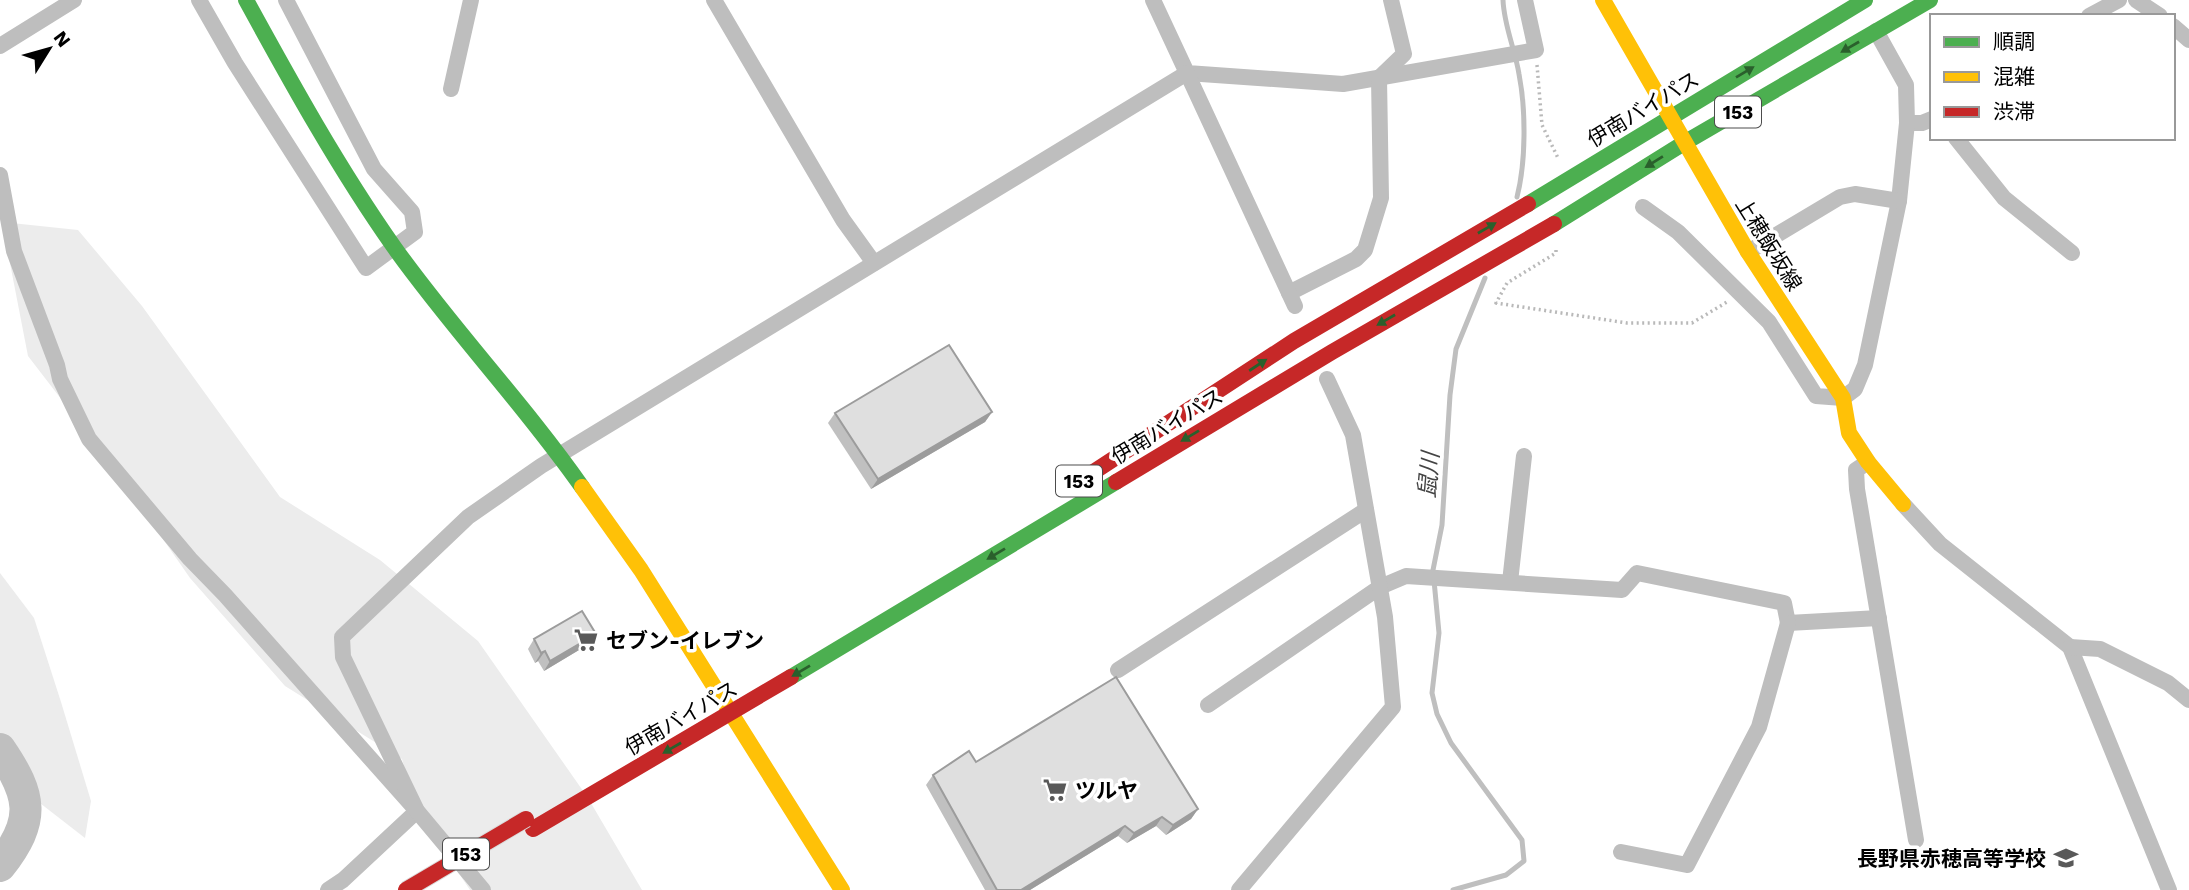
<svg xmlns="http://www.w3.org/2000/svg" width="2189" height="890" font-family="'Work Sans','Noto Sans JP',sans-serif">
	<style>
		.green { fill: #ececec }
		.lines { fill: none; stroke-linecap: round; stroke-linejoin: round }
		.stream { stroke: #bfbfbf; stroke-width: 5 }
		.river { stroke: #bfbfbf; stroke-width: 32 }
		.path { stroke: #b9b9b9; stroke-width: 3.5; stroke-dasharray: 2 3.5; stroke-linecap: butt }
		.street { stroke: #bebebe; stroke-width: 16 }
		.fast { stroke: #4caf50; stroke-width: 16 }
		.slow { stroke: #ffc107; stroke-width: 16 }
		.jam { stroke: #c62828; stroke-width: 16 }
		.jam-bridge-casing { stroke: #dbdbdb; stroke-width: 18; stroke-linecap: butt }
		.jam-bridge { stroke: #c62828; stroke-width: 16 }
		.wall { fill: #c0c0c0 }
		.shaded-wall { fill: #9c9c9c }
		.building { fill: #dfdfdf; stroke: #9c9c9c; stroke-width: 2 }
		.oneway { fill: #2a602c }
		.labels { text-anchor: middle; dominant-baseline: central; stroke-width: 7; stroke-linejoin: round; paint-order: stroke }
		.shield { fill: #fff; stroke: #4c4c4c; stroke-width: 2 }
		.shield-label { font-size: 19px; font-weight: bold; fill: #000 }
		.street-label { font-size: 21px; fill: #000; stroke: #fff }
		.poi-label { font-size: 21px; font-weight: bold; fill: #000; stroke: #fff; text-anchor: start }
		.water-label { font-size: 23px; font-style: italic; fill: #444; stroke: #fff }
	</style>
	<rect width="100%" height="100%" fill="#fff"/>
	<g class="green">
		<path d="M2,222l76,8 64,76 138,191 100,63 98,81 110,157 54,92h-172l-53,-79 -15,-52 -117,-73 -95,-108 -82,-118 -80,-104z"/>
		<path d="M0,573l34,45 27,84 30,99 -6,37 -67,-52 -18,-34z"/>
	</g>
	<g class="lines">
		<g class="stream">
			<path d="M1503,0c1,26 12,49 16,74 7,36 7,88 -2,123"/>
			<path d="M1453,890l53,-15 18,-14 -2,-21 -71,-97 -14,-29 -5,-21 7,-60 -6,-63 9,-45 8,-130 6,-46 29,-71"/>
		</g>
		<path class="river" d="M0,749c32,47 36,71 0,117"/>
		<g class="path">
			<path d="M1537,65l5,60 16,33"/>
			<path d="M1556,250v3l-49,30 -11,20 131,20h65l35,-21"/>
		</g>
		<g class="street">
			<path d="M199,0l36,63 131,205 49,-36 -3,-20 -38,-43 -88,-169"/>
			<path d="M714,0l129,220 31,43"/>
			<path d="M1153,0l34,73 156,11 193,-34 -11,-50"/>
			<path d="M2136,0l24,16"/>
			<path d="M2089,16l30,-16"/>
			<path d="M2173,26l16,14"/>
			<path d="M0,46l74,-46"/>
			<path d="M451,89l20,-89"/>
			<path d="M1907,123h15l10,-4"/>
			<path d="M1956,138l48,60 68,55"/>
			<path d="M0,175l14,76 43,114 3,14 29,60 101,120 35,36 192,216 -74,69 -15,10"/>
			<path d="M1643,207l35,25 91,90 47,74 27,2 12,-9 10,-24 34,-164 8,-78 -1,-38 -30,-54"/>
			<path d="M1748,252l92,-55 15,-3 44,7"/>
			<path d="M1289,293l67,-34 9,-9 16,-52 -2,-120 25,-24 -13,-54"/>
			<path d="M1868,462l-12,8 1,19 59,351"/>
			<path d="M1903,504l37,40 130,103 99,243"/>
			<path d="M1510,582l14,-126"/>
			<path d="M2070,647l30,2 68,34 21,17"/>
			<path d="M1118,670l248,-160"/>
			<path d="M1208,705l172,-118 26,-11 216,14 15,-17 147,30 4,20 91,-5"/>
			<path d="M1621,852l66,13 72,-138 29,-104"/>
			<path d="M483,890l-66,-79 -74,-154 -1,-20 126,-120 73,-51 646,-393 108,233"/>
			<path d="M1239,890l154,-183 -8,-90 -32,-182 -26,-56"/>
		</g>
		<g class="fast">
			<path d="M246,0c46,84 93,169 148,247 59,83 130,157 188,240"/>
			<path d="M1528,204l337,-204"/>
			<path d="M1554,224l130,-81 246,-143"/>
			<path d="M791,677l325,-195"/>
		</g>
		<g class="slow">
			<path d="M1603,0l145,252 95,146 6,35 19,29 35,42"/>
			<path d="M582,487l59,83 201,320"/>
		</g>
		<g class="jam">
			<path d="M1092,473l202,-132 234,-137"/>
			<path d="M1116,482l216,-130 222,-128"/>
			<path d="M533,829l258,-152"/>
		</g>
		<g class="jam-bridge-casing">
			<path id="jam-bridge" d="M406,890l120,-71"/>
		</g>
		<use href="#jam-bridge" class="jam-bridge"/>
	</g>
	<g class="wall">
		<path d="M992,412l-7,10 -114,67 -43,-66 7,-10z"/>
		<path d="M596,634l-7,10 -45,27 -6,-10 -3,2 -7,-14 6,-10z"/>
		<path d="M976,762l222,47 -7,10 -25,16 -10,-9 -29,17 -9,-7 -88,54h-45l-59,-105 7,-10z"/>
	</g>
	<g class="shaded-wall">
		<path d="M992,412l-7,10 -114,67 7,-10z"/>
		<path d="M596,634l-7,10 -45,27 6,-10z"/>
		<path d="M545,651l-7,10 -3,2 6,-10z"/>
		<path d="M1198,809l-7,10 -25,16 7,-10z"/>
		<path d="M1162,817l-6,9 -29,17 7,-10z"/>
		<path d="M1125,826l-7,10 -88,54h-9z"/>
	</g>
	<g class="building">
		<path d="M949,345l43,67 -114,67 -43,-66z"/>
		<path d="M582,611l14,23 -46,27 -5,-10 -4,2 -7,-14z"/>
		<path d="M1116,677l82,132 -25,16 -11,-8 -28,16 -9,-7 -104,64h-24l-64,-115 36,-24 7,11z"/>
	</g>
	<defs><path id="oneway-solid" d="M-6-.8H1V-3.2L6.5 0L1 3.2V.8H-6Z" transform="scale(1.75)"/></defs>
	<g class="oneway">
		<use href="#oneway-solid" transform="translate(1850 47) rotate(150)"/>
		<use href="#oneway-solid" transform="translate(1745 72) rotate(-31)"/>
		<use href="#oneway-solid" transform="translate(1654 162) rotate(148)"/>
		<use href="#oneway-solid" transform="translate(1487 228) rotate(-30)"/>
		<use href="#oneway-solid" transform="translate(1386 320) rotate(150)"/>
		<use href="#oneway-solid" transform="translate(1258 365) rotate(-33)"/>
		<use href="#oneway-solid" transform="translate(1190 436) rotate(149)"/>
		<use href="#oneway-solid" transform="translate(996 554) rotate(149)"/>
		<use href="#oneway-solid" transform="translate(801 671) rotate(149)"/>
		<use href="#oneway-solid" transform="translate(672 748) rotate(150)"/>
	</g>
	<defs>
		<g id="supermarket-bare" transform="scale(1.89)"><path d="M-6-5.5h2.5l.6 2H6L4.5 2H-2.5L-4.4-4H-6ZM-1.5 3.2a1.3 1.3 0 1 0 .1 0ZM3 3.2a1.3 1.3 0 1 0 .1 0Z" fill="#595959" stroke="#fff" stroke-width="2.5" paint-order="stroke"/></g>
		<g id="school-bare" transform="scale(1.89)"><path d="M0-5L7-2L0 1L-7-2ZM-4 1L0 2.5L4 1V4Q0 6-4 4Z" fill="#595959" stroke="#fff" stroke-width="2.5" paint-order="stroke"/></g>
	</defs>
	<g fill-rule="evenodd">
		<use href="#supermarket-bare" x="586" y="640"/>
		<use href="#supermarket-bare" x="1055" y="790"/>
		<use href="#school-bare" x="2066" y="858"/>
	</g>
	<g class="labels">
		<g class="shield">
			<rect x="1715" y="96.5" width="46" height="31" rx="5"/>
			<rect x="1056" y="465.5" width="46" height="31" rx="5"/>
			<rect x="443" y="838.5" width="46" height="31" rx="5"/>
		</g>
		<g class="shield-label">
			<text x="1738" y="112">153</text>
			<text x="1079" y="481">153</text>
			<text x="466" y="854">153</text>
		</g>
		<g class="street-label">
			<text transform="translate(1643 109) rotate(-31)">伊南バイパス</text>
			<text transform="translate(1769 244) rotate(58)">上穂飯坂線</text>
			<text transform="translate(1167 426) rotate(-31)">伊南バイパス</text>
			<text transform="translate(681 718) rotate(-30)">伊南バイパス</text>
		</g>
		<g class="poi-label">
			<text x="606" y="640">セブン-イレブン</text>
			<text x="1075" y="790">ツルヤ</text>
			<text x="2046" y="858" text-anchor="end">長野県赤穂高等学校</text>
		</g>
		<g class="water-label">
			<text transform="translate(1429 475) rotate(-85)">鼠川</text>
		</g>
	</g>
	<rect x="1930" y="14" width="245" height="126" fill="#ffffff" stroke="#999999" stroke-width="2"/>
	<rect x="1944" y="37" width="35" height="10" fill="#4caf50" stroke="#999999" stroke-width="2"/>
	<text x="1993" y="49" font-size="21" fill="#000000">順調</text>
	<rect x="1944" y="72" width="35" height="10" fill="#ffc107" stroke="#999999" stroke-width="2"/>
	<text x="1993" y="84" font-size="21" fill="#000000">混雑</text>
	<rect x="1944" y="107" width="35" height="10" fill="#c62828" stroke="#999999" stroke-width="2"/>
	<text x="1993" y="119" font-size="21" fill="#000000">渋滞</text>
	<g transform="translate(49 49) rotate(53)" stroke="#ffffff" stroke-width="5" paint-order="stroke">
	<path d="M0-5L12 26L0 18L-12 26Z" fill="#000000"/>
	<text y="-10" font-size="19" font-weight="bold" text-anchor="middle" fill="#000000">N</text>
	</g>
</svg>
